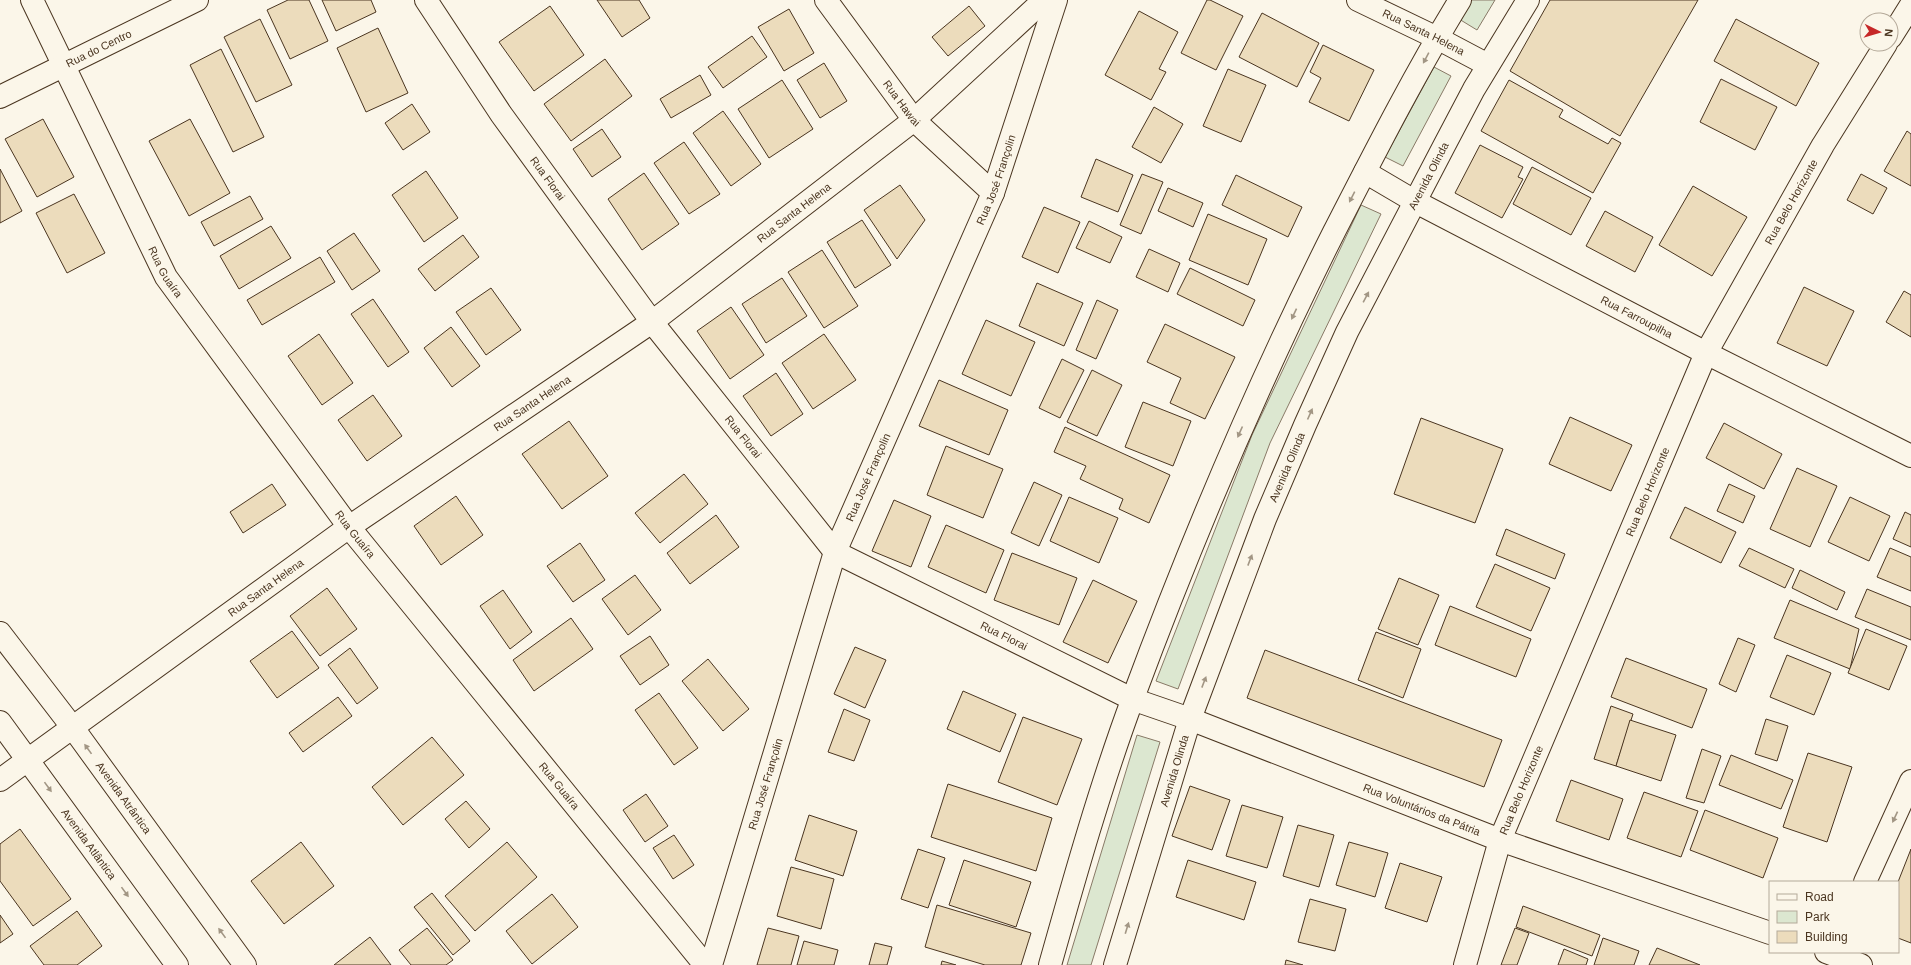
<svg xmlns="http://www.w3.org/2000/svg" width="1911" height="965" font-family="Arial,sans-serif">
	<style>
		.green { fill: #dce7d0; stroke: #887966 }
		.building { fill: #ecdcbc; stroke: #4a3520 }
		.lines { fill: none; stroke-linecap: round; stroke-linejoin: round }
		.street-casing { stroke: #4a3520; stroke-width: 24 }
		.secondary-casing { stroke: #4a3520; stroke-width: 24 }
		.street { stroke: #fbf6e9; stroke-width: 22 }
		.secondary { stroke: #fbf6e9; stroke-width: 22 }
		.oneway { fill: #a29684 }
		.labels { text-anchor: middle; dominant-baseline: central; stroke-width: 3; stroke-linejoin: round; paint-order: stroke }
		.street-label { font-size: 11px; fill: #4a3520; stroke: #fbf6e9 }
	</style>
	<rect width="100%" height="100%" fill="#fbf6e9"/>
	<g class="green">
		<path d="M1471,0h24l-18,30 -18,-11z"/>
		<path d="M1434,67l17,9 -48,90 -18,-9z"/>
		<path d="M1361,205l20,9 -111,229 -92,246 -22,-8 96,-246z"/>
		<path d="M1137,735l23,7 -69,223h-24z"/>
	</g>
	<g class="building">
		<path d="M288,0h21l19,41 -38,18 -23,-49z"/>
		<path d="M322,0h49l5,12 -40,19z"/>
		<path d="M597,0h42l11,18 -28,19z"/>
		<path d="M1207,0h3l33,16 -27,54 -35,-17z"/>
		<path d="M1550,0h148l-78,136 -110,-65z"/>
		<path d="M550,6l34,49 -50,36 -35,-49z"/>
		<path d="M969,6l16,20 -37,30 -16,-19z"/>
		<path d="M789,9l25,44 -30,18 -26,-44z"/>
		<path d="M1139,11l39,21 -19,37 7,3 -15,28 -46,-25z"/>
		<path d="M1262,13l57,30 -22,44 -58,-30z"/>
		<path d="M260,19l32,66 -36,17 -32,-65z"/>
		<path d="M1736,19l83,44 -23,43 -82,-45z"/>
		<path d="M378,28l30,65 -42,19 -29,-64z"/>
		<path d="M752,36l15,21 -44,31 -15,-21z"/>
		<path d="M1323,45l51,25 -25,51 -40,-19 12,-24 -11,-6z"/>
		<path d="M221,49l43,88 -31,15 -43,-87z"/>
		<path d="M605,59l27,37 -61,45 -27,-37z"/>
		<path d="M824,63l23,38 -27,17 -23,-38z"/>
		<path d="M1228,69l38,16 -25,57 -38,-16z"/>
		<path d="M700,75l11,20 -40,23 -11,-19z"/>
		<path d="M1721,79l56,28 -22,43 -55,-28z"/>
		<path d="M782,80l31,49 -44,29 -31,-49z"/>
		<path d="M1509,80l54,30 -4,7 49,27 4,-6 9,5 -28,50 -112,-62z"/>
		<path d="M412,104l18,28 -27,18 -18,-27z"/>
		<path d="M1154,107l29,17 -22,39 -29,-16z"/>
		<path d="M723,111l38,53 -30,22 -38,-53z"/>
		<path d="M43,119l31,58 -37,20 -32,-58z"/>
		<path d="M190,119l40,74 -41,23 -40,-75z"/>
		<path d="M602,129l19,28 -29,20 -19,-28z"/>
		<path d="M1907,131l4,3v52l-27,-15z"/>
		<path d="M684,142l36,52 -31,20 -35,-51z"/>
		<path d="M1480,145l43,22 -5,10 5,2 -21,39 -47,-25z"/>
		<path d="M1096,159l37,16 -15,37 -37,-15z"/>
		<path d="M1532,167l59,31 -20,37 -58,-31z"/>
		<path d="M0,169l22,42 -22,12z"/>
		<path d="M426,171l32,47 -34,24 -32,-47z"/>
		<path d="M644,173l35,51 -37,26 -34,-51z"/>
		<path d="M1142,174l21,8 -22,52 -21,-9z"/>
		<path d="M1861,174l26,14 -14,26 -26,-14z"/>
		<path d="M1236,175l66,32 -14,30 -66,-32z"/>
		<path d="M900,185l25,35 -28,39 -33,-49z"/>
		<path d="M1693,186l54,31 -35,59 -53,-31z"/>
		<path d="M1168,188l35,15 -10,24 -35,-16z"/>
		<path d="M74,194l31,59 -38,20 -31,-60z"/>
		<path d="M250,196l13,23 -49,27 -13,-24z"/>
		<path d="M1044,207l36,15 -22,51 -36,-16z"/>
		<path d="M1605,211l48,26 -18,35 -49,-26z"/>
		<path d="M1208,214l59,25 -19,46 -59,-25z"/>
		<path d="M862,220l29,45 -36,23 -28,-46z"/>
		<path d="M1089,221l33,16 -12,26 -34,-15z"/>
		<path d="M271,226l20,32 -52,31 -19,-33z"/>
		<path d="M354,233l26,38 -28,19 -25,-39z"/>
		<path d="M463,235l16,22 -44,34 -17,-22z"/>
		<path d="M1149,249l31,14 -12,29 -32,-15z"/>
		<path d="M822,250l36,56 -34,22 -36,-56z"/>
		<path d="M320,257l15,25 -73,43 -15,-25z"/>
		<path d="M1190,268l65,32 -12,26 -66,-32z"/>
		<path d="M782,278l25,38 -41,27 -24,-39z"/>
		<path d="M1037,283l46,20 -19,43 -45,-20z"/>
		<path d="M1804,287l50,24 -27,55 -50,-23z"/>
		<path d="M491,288l30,42 -35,25 -30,-43z"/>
		<path d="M1904,291l7,4v42l-25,-15z"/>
		<path d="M373,299l36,53 -21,15 -37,-53z"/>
		<path d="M1097,300l21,10 -22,49 -20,-9z"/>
		<path d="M731,307l33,48 -34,24 -33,-48z"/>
		<path d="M986,320l49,22 -24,54 -49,-22z"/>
		<path d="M1165,324l70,33 -30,62 -35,-16 11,-25 -34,-16z"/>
		<path d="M451,327l29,39 -28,21 -28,-39z"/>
		<path d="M319,334l34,49 -31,22 -34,-49z"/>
		<path d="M824,334l32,46 -43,29 -31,-46z"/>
		<path d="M1062,359l22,11 -24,48 -21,-10z"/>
		<path d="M1092,370l30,15 -25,51 -30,-14z"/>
		<path d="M776,373l27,41 -32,22 -28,-40z"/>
		<path d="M939,380l69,30 -19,45 -70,-29z"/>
		<path d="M373,395l29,41 -35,25 -29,-41z"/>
		<path d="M1143,402l48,19 -18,45 -48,-19z"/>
		<path d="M1570,417l62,28 -21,46 -62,-27z"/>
		<path d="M1421,418l82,31 -28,74 -81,-29z"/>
		<path d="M569,421l39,55 -46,33 -40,-55z"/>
		<path d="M1724,423l58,31 -18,35 -58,-31z"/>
		<path d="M1065,427l105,48 -21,48 -30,-14 4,-10 -43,-20 6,-13 -32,-14z"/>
		<path d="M946,446l57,23 -20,49 -56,-23z"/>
		<path d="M1797,468l40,18 -27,61 -40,-18z"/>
		<path d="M684,474l24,30 -48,39 -25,-30z"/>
		<path d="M1034,482l28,13 -23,51 -28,-13z"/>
		<path d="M272,484l14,21 -43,28 -13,-21z"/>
		<path d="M1729,484l26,12 -12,27 -26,-12z"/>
		<path d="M456,496l27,39 -42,30 -27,-39z"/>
		<path d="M1069,497l49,21 -19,45 -49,-22z"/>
		<path d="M1850,497l40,19 -21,45 -41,-19z"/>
		<path d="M894,500l37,16 -20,51 -39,-16z"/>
		<path d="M1685,507l51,25 -15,31 -51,-25z"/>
		<path d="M1905,512l6,3v32l-18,-8z"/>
		<path d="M716,515l23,32 -49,37 -23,-31z"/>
		<path d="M946,525l58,25 -18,43 -58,-26z"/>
		<path d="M1506,529l59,25 -10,25 -59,-24z"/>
		<path d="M580,543l25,37 -32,22 -26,-36z"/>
		<path d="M1749,548l45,21 -9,19 -46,-22z"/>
		<path d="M1890,548l21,9v34l-34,-14z"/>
		<path d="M1012,553l65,25 -18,47 -65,-25z"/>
		<path d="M1495,564l55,24 -19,43 -55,-24z"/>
		<path d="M1800,570l45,22 -8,18 -45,-22z"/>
		<path d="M635,575l26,35 -33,25 -26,-36z"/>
		<path d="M1399,578l40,17 -21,50 -40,-16z"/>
		<path d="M1093,580l44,21 -29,62 -45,-21z"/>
		<path d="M327,588l30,41 -37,27 -30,-40z"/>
		<path d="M1867,589l44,18v33l-56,-23z"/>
		<path d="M503,590l29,42 -22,17 -30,-43z"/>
		<path d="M1790,600l69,29 -9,40 -76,-31z"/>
		<path d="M1450,606l81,33 -15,38 -81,-32z"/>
		<path d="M571,618l22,31 -59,42 -21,-31z"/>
		<path d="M1866,629l41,17 -18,44 -41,-17z"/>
		<path d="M292,631l27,37 -42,30 -27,-37z"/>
		<path d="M1376,632l45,17 -18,49 -45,-18z"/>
		<path d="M650,636l19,29 -29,20 -20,-29z"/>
		<path d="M1738,638l17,7 -19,47 -17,-8z"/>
		<path d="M855,647l31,13 -21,48 -31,-14z"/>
		<path d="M350,648l28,40 -21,16 -29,-39z"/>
		<path d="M1265,650l237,90 -18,47 -237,-89z"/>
		<path d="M1787,655l44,18 -17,42 -44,-18z"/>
		<path d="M1626,658l81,31 -15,39 -81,-31z"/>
		<path d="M708,659l41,50 -26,22 -41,-50z"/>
		<path d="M963,691l53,23 -16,38 -53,-23z"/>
		<path d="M659,693l39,55 -24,17 -39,-55z"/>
		<path d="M338,697l14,19 -49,36 -14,-19z"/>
		<path d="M1611,706l22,8 -17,52 -22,-7z"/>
		<path d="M844,709l26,11 -16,41 -26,-9z"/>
		<path d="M1023,717l59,22 -25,66 -59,-23z"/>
		<path d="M1766,719l22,7 -11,35 -22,-7z"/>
		<path d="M1630,720l46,15 -15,46 -45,-15z"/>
		<path d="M432,737l32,38 -61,50 -31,-38z"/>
		<path d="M1702,749l19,7 -17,47 -18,-5z"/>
		<path d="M1808,753l44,14 -25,75 -44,-15z"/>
		<path d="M1731,755l62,25 -12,29 -62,-24z"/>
		<path d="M1571,780l52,19 -14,41 -53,-19z"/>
		<path d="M948,784l104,34 -16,53 -105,-34z"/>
		<path d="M1190,786l40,14 -18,50 -40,-14z"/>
		<path d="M1644,792l54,19 -17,46 -54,-19z"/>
		<path d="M646,794l22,32 -23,16 -22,-32z"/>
		<path d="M466,801l24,28 -21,19 -24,-29z"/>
		<path d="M1242,805l41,12 -16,51 -41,-12z"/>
		<path d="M1705,810l73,28 -15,40 -73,-28z"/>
		<path d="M809,815l48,16 -14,45 -48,-16z"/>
		<path d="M1298,825l36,10 -15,52 -36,-11z"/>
		<path d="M20,829l51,70 -38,27 -33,-45v-37z"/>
		<path d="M674,835l20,30 -21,14 -20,-31z"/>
		<path d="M301,842l33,44 -50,38 -33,-43z"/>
		<path d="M507,842l30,35 -62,54 -30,-35z"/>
		<path d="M1349,842l39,11 -13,44 -39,-12z"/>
		<path d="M918,849l27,9 -17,50 -27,-9z"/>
		<path d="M1911,849v94l-13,-5v-56z"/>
		<path d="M964,860l67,22 -15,45 -67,-22z"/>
		<path d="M1188,860l68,22 -12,38 -68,-23z"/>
		<path d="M1400,863l42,14 -15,45 -42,-14z"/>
		<path d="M791,867l43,12 -13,50 -44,-13z"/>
		<path d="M432,893l38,48 -17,14 -39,-48z"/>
		<path d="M552,894l26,33 -46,37 -26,-33z"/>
		<path d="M1310,899l36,10 -11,42 -37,-9z"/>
		<path d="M937,905l94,28 -10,32h-36l-60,-18z"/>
		<path d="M1523,906l77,29 -8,21 -76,-29z"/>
		<path d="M77,911l25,35 -25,19h-33l-14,-19z"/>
		<path d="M0,915l13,19 -13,9z"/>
		<path d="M427,928l26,32 -7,5h-35l-12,-15z"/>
		<path d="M768,928l31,8 -8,29h-34z"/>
		<path d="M1515,928l14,5 -12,32h-16z"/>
		<path d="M370,937l21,28h-57z"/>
		<path d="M1603,938l36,13 -5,14h-40z"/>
		<path d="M804,941l34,9 -4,15h-37z"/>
		<path d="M875,943l17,4 -5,18h-18z"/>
		<path d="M1657,948l43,17h-51z"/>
		<path d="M1564,949l24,10 -2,6h-28z"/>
		<path d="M1286,960l17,5h-18z"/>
		<path d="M942,961l14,4h-15z"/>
	</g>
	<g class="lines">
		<g class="street-casing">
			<g id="street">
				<path id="s1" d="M32,0l134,277 183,250 356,438"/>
				<path id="s2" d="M426,0l75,114 151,208 183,230 297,147 58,20 310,121 270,93"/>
				<path id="s3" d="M826,0l88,120 79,73"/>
				<path id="s4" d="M1358,0l79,38 51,27"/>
				<path d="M1891,37l20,-32"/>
				<path id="s5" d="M0,97l197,-97"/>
				<path id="s6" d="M1365,172l51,30 290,151 205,103"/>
				<path id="s7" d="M0,633l73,95 172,237"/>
				<path id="s8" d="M0,722l177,243"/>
				<path id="s9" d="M0,780l349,-253 303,-205 262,-202 130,-120"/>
				<path d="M1865,882l46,-101"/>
				<path d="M1826,952l35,13"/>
				<path id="s10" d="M711,965l124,-413 158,-359 63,-193"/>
				<path id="s11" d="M1465,965l35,-125 206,-487 117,-208 63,-101"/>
			</g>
		</g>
		<g class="secondary-casing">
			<g id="secondary">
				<path d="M1050,965c25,-89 51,-181 83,-267 59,-159 125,-315 201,-466 40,-78 80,-157 126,-232"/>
				<path id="s12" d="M1115,965l75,-246 75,-200 40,-94 42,-93 97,-186 30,-57 54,-89"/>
			</g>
		</g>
		<use href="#street" class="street"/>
		<use href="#secondary" class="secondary"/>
	</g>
	<defs><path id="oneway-solid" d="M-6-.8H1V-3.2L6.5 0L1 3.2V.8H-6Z"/></defs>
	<g class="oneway">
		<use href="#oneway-solid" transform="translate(1426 58) rotate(118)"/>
		<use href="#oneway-solid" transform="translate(1352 197) rotate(117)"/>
		<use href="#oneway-solid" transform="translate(1366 297) rotate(-62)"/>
		<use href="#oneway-solid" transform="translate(1294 314) rotate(115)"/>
		<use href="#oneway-solid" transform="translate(1310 414) rotate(-66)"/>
		<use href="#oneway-solid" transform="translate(1240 432) rotate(114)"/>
		<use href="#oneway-solid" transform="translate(1250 560) rotate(-69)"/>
		<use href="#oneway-solid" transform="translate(1204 682) rotate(-69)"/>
		<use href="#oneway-solid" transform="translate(88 749) rotate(-126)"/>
		<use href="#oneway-solid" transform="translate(48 787) rotate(54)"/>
		<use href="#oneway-solid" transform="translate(1895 817) rotate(115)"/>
		<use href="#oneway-solid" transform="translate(125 892) rotate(54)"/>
		<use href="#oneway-solid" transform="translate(1127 928) rotate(-73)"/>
		<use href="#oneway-solid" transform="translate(222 933) rotate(-126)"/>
	</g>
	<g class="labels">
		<g class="street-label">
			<text stroke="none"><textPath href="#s4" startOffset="73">Rua Santa Helena</textPath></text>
			<text stroke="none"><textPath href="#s5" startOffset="110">Rua do Centro</textPath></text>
			<text stroke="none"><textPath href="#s3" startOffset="128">Rua Hawai</textPath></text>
			<text stroke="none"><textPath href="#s12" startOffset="851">Avenida Olinda</textPath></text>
			<text stroke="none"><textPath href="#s2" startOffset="216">Rua Florai</textPath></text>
			<text stroke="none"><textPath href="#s10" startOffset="837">Rua José Françolin</textPath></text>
			<text stroke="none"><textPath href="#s11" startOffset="832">Rua Belo Horizonte</textPath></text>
			<text stroke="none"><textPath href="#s9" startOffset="976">Rua Santa Helena</textPath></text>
			<text stroke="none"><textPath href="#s1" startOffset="303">Rua Guaíra</textPath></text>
			<text stroke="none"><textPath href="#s6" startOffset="308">Rua Farroupilha</textPath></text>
			<text stroke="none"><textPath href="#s9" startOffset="652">Rua Santa Helena</textPath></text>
			<text stroke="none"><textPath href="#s2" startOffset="540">Rua Florai</textPath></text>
			<text stroke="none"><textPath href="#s12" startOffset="527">Avenida Olinda</textPath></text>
			<text stroke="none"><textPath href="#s10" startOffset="513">Rua José Françolin</textPath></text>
			<text stroke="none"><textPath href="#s11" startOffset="508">Rua Belo Horizonte</textPath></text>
			<text stroke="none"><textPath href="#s1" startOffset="627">Rua Guaíra</textPath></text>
			<text stroke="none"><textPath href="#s9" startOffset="328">Rua Santa Helena</textPath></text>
			<text stroke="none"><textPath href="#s2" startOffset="876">Rua Florai</textPath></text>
			<text stroke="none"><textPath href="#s12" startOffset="203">Avenida Olinda</textPath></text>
			<text stroke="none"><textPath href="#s10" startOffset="189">Rua José Françolin</textPath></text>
			<text stroke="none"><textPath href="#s1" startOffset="951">Rua Guaíra</textPath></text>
			<text stroke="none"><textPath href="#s11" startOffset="184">Rua Belo Horizonte</textPath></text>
			<text stroke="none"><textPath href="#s7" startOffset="206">Avenida Atrântica</textPath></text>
			<text stroke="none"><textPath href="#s2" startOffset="1329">Rua Voluntários da Pátria</textPath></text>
			<text stroke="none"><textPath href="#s8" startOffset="151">Avenida Atlântica</textPath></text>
		</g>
	</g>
	<rect x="1769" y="881" width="130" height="72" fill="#fbf6e9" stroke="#b4a999"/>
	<rect x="1777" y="894" width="20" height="6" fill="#fbf6e9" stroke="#b4a999"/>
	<text x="1805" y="901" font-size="12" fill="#4a3520">Road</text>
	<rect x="1777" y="911" width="20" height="12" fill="#dce7d0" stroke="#b4a999"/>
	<text x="1805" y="921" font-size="12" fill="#4a3520">Park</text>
	<rect x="1777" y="931" width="20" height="12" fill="#ecdcbc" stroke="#b4a999"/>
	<text x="1805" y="941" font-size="12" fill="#4a3520">Building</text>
	<g transform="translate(1879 32) rotate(95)"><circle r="19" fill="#fbf6e9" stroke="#b4a999"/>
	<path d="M0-3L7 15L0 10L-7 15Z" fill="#c62828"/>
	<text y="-6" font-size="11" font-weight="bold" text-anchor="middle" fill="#4a3520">N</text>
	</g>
</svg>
